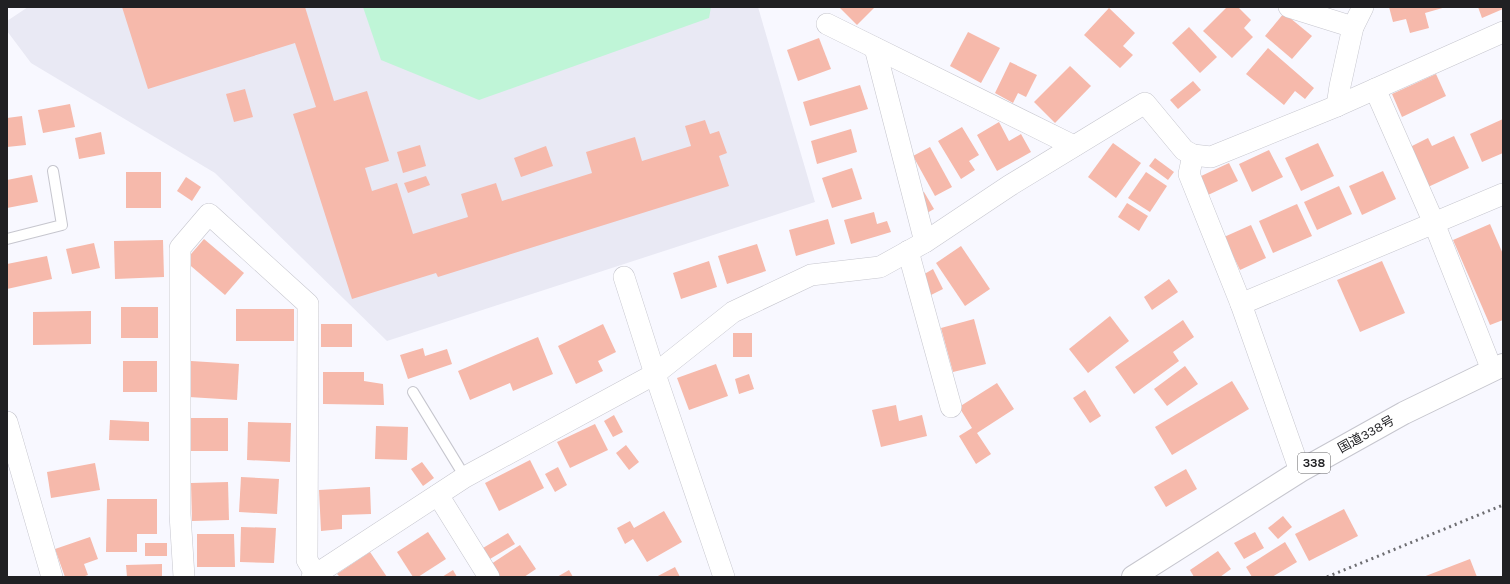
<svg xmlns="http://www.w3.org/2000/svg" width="1510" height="584" font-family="Karla,'Noto Sans JP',sans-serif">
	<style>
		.built { fill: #e9e9f4 }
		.green { fill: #bff5d7 }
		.building { fill: #f6b9ab }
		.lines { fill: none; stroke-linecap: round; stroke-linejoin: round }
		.service-casing { stroke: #c6c6ce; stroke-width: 12 }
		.minor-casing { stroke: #c6c6ce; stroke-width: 22 }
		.trunk-casing { stroke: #c6c6ce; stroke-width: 24 }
		.service { stroke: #fff; stroke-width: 10 }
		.minor { stroke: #fff; stroke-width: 21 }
		.trunk { stroke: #fff; stroke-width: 22 }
		.rail { stroke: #6e6e72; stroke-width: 3; stroke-dasharray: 2 4; stroke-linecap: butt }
		.labels { text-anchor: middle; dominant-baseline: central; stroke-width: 4; stroke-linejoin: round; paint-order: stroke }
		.shield { fill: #fff; stroke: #636365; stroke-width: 1 }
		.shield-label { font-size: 12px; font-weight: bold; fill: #202023 }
		.street-label { font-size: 13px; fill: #202023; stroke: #fff }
	</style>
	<rect width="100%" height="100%" fill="#f8f8ff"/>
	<path class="built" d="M28,7h730l57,195 -428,139 -172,-168 -184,-110 -24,-32v-10z"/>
	<path class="green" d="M363,7h348l-2,11 -230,82 -98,-40z"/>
	<g class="building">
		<path d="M122,7h183l29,94 33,-10 22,70 -24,7 7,23 25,-8 16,51 55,-17 -7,-23 35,-11 6,18 90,-28 -6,-21 49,-15 7,24 49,-15 -6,-20 20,-6 5,14 9,-3 8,22 -8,3 10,30 -291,91 -2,-4 -84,26 -59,-185 23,-7 -21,-64 -147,46z"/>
		<path d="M839,7h36l-18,18z"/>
		<path d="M1227,7h11l13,13 -7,8 9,9 -21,21 -29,-27z"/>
		<path d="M1389,7h57l-21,6 4,15 -19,5 -4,-14 -13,3z"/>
		<path d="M1478,7h25v2l-21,9z"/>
		<path d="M1109,8l26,25 -12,13 10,9 -13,13 -36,-33z"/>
		<path d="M1284,13l28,23 -20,23 -27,-23z"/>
		<path d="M1189,27l28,30 -17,16 -28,-30z"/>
		<path d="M968,32l32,16 -19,35 -31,-17z"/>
		<path d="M819,38l12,31 -33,12 -11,-31z"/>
		<path d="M1268,48l46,40 -9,11 -10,-8 -11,14 -38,-31z"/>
		<path d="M1010,62l27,13 -11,22 -8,-4 -5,10 -18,-10z"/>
		<path d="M1070,66l21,20 -36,37 -21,-21z"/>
		<path d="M1436,74l10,22 -44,21 -10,-23z"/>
		<path d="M1193,81l8,9 -23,19 -8,-9z"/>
		<path d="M860,85l8,24 -58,17 -7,-24z"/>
		<path d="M245,89l8,28 -19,5 -8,-28z"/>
		<path d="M70,104l5,23 -32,6 -5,-23z"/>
		<path d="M22,116l4,29 -19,2v-29z"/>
		<path d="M1503,119v34l-21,9 -12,-28z"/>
		<path d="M999,122l10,19 12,-7 10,18 -34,19 -20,-36z"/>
		<path d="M962,127l17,28 -10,6 6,9 -14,9 -23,-38z"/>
		<path d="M851,129l6,23 -40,12 -6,-23z"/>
		<path d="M101,132l4,22 -26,5 -4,-21z"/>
		<path d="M1454,136l15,32 -41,19 -18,-40 18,-9 4,8z"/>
		<path d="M1113,143l28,20 -25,35 -28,-21z"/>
		<path d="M1318,143l16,33 -33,15 -16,-33z"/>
		<path d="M420,145l6,21 -23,7 -6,-21z"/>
		<path d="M546,146l7,20 -32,11 -7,-19z"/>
		<path d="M930,147l22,40 -17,9 -22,-40z"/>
		<path d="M1269,150l14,27 -31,15 -13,-28z"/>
		<path d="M1155,158l19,14 -6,8 -19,-14z"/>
		<path d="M1229,163l9,18 -30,14 -9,-18z"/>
		<path d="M852,168l10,31 -30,9 -10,-30z"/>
		<path d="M1383,171l13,28 -34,16 -13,-29z"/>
		<rect x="126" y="172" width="35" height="36"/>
		<path d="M1146,172l21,14 -17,26 -22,-14z"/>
		<path d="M32,175l6,27 -31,6v-28z"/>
		<path d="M426,176l4,9 -22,8 -4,-10z"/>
		<path d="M186,177l15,10 -9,14 -15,-10z"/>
		<path d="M1339,186l13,28 -35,16 -13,-28z"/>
		<path d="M924,192l10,17 -7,4 -10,-17z"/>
		<path d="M1127,203l21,13 -9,15 -21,-14z"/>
		<path d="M1297,204l15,32 -39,17 -14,-32z"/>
		<path d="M874,212l3,12 10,-3 4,11 -40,12 -7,-24z"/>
		<path d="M828,219l7,25 -39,12 -7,-26z"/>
		<path d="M1490,224l13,30v66l-13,5 -37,-85z"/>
		<path d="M1251,225l15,33 -26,12 -16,-33z"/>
		<path d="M204,239l40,34 -19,22 -40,-34z"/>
		<path d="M163,240l1,37 -49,2 -1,-38z"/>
		<path d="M94,243l6,25 -28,6 -6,-25z"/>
		<path d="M757,244l9,27 -39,13 -9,-28z"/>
		<path d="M961,246l29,43 -25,17 -29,-43z"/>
		<path d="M47,256l5,23 -45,10v-25z"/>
		<path d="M709,261l8,26 -36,12 -8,-26z"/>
		<path d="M1382,261l23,52 -45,19 -23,-52z"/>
		<path d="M933,269l10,20 -12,6 -10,-19z"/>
		<path d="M1169,279l9,13 -26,18 -8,-13z"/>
		<rect x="121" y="307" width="37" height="31"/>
		<rect x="236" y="309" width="58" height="32"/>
		<path d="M91,311v33l-58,1v-33z"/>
		<path d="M1110,316l19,25 -41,32 -19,-24z"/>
		<path d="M974,319l12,45 -33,8 -12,-44z"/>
		<path d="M1183,320l11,17 -21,15 6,9 -45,33 -19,-27z"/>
		<rect x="321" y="324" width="31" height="23"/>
		<path d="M603,324l13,28 -18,9 5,10 -27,13 -18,-38z"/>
		<rect x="733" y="333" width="19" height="24"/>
		<path d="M538,337l15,37 -40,17 -3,-8 -40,17 -12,-29z"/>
		<path d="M423,348l2,8 22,-7 5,15 -44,15 -8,-24z"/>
		<rect x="123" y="361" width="34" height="31"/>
		<path d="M191,361l48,3 -2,36 -48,-3z"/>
		<path d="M716,364l12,32 -39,14 -12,-32z"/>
		<path d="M1185,366l13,18 -31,22 -13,-17z"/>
		<path d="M323,372h41v9l19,3 1,21 -61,-1z"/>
		<path d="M749,374l5,15 -15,5 -4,-15z"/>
		<path d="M1232,381l17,28 -77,46 -17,-28z"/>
		<path d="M997,383l17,26 -37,24 14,21 -15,10 -17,-28 13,-8 -13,-21z"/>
		<path d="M1085,390l16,26 -11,7 -17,-25z"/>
		<path d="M896,405l3,16 23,-6 5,21 -46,11 -9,-37z"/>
		<path d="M614,415l9,17 -10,5 -9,-16z"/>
		<rect x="191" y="418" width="37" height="33"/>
		<path d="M110,420l39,2v19l-40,-1z"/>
		<path d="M248,422l43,1 -1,39 -43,-2z"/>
		<path d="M595,424l13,26 -38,18 -13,-26z"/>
		<path d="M376,426l32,1 -1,33 -32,-1z"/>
		<path d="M626,445l13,17 -10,8 -13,-17z"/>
		<path d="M530,460l14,28 -45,23 -14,-28z"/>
		<path d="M422,462l12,16 -11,8 -12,-17z"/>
		<path d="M95,463l5,27 -49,8 -4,-26z"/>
		<path d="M558,467l9,18 -12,7 -10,-18z"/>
		<path d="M1186,469l11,20 -31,18 -12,-20z"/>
		<path d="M241,477l38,2 -2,35 -38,-2z"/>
		<path d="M228,482l1,38 -37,1 -1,-38z"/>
		<path d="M370,487l1,27 -29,1v14l-21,2 -2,-41z"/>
		<path d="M107,499h50v35h-20v18h-31z"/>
		<path d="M1344,509l14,27 -49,25 -14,-27z"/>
		<path d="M664,511l18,31 -35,20 -14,-23 -8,5 -8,-16 13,-7 4,7z"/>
		<path d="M1283,516l9,11 -14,12 -10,-11z"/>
		<path d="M241,527l35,1 -2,35 -34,-1z"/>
		<path d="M428,532l18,27 -28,18h-5l-16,-25z"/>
		<path d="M1255,532l9,16 -20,11 -10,-16z"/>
		<path d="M508,533l7,11 -25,15 -7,-11z"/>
		<path d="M197,534h37l1,33h-38z"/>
		<path d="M90,537l8,22 -14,5 4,11 -6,2h-17l-10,-28z"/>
		<path d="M1285,542l12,20 -25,15h-20l-6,-10z"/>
		<rect x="145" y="543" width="22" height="13"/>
		<path d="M520,545l16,24 -12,8h-24l-9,-13z"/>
		<path d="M1218,551l13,18 -11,8h-26l-4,-7z"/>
		<path d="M370,552l17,25h-47l-3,-3z"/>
		<path d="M1470,559l7,18h-54z"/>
		<path d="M162,564v13h-35l-1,-12z"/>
		<path d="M675,567l5,10h-24z"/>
		<path d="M453,570l4,7h-15z"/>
		<path d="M569,570l4,7h-16z"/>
	</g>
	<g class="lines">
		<g class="service-casing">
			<g id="service">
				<path d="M7,239l55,-14 -9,-54"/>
				<path d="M413,392l52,85"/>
			</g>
		</g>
		<g class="minor-casing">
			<g id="minor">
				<path d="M1289,7l64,20"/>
				<path d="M827,24l247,122"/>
				<path d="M875,48l50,194"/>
				<path d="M1375,89l59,134 58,147"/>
				<path d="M1337,106l3,-20 13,-59 10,-20"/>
				<path d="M1193,155l-4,19 52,130 59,167"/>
				<path d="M908,251l43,156"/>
				<path d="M624,277l31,97 69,203"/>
				<path d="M1241,304l262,-110"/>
				<path d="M7,422l45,155"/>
				<path d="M438,495l51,82"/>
				<path d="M184,577l-4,-63v-266l29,-34 99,90 -1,256 10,17"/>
				<path d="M312,577l153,-100 190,-103 78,-62 78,-37 69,-8 45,-25 84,-56 136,-83 39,47 9,5 18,2 126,-51 166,-74"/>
			</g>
		</g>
		<g class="trunk-casing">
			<path id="trunk" d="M1133,577l167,-106 104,-58 99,-48"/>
		</g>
		<use href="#service" class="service"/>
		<use href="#minor" class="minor"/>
		<use href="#trunk" class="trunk"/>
		<path class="rail" d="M1327,577l176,-72"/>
	</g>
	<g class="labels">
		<rect class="shield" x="1298" y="453" width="32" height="20" rx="3"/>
		<g class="shield-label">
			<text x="1314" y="463">338</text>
		</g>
		<g class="street-label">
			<text transform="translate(1366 434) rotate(-29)">国道338号</text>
		</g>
	</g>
	<rect width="1510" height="584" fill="none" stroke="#202023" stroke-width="16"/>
</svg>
